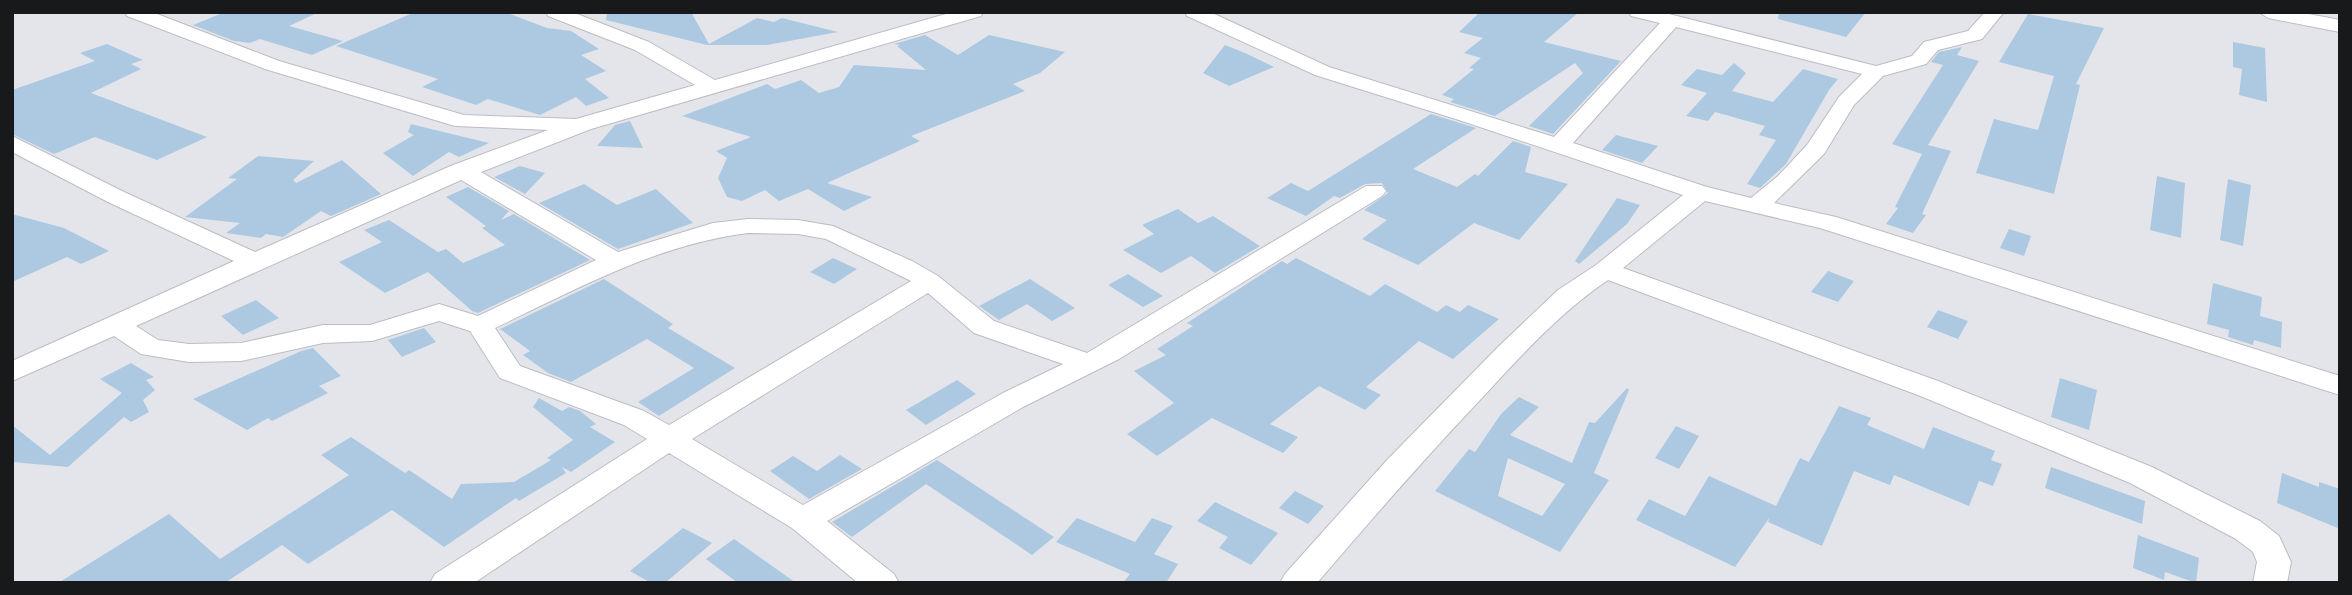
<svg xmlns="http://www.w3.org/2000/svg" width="2352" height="595" font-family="'Space Grotesk',sans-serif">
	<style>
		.building { fill: #adc9e1; fill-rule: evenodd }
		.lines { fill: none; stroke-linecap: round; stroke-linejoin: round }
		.minor-casing { stroke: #bbbdc3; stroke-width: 2 }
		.minor { fill: #fff; fill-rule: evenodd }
	</style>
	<rect width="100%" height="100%" fill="#e3e5eb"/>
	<g class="building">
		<path d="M225,12h94l-30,14 54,15 -31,14 -52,-16 -10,4 -16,-2 -41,-16z"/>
		<path d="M415,12h90l42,16 24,3 28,18 -18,6 25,16 -21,8 24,19 -23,8 -10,-9 -36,18 -52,-16 -12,6 -54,-18 16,-8 -102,-33z"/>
		<path d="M607,12h84l18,32 48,-26 17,4 8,-4 56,14 -71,13h-60l-101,-25z"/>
		<path d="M1480,12h99l-35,30 77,19 -68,73 -24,-8 54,-53 -8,-10 -80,53 -45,-14 4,-3 -12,-4 32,-26 -5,-1 12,-10 -17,-5 19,-15 -24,-6z"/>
		<path d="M1779,12h87l-20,25 -68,-18z"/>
		<path d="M2028,14l76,14 -28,56 4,1 -26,109 -78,-21 18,-54 44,11 16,-54 -55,-14z"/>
		<path d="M925,35l33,20 31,-20 76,17 -25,21 -27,11 12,7 -114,45 9,5 -93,42 45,14 -28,14 -36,-22 -29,12 -14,-11 -23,11 -15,-4 -9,-19 9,-20 -11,-7 35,-14 -69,-21 85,-32 8,5 26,-9 18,13 20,-6 15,-22 72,5 -29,-24 3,-1 -6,-1z"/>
		<path d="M2233,42l32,6 2,54 -28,-7 3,-26 -9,-2z"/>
		<path d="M107,44l36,16 -12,4 10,5 -50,24 116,44 -50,23 -62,-23 -41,17 -42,-20v-44l83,-29 -15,-8z"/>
		<path d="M1225,45l20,8 29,14 -45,19 -26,-13z"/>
		<path d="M1962,47l-5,8 22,6 -51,84 23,6 -29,63 4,1 -13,18 -27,-9 12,-16 -3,-1 27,-53 -30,-10 51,-79 -12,-3 8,-10z"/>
		<path d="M1734,63l12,10 -14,18 41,11 30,-33 35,10 -9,11 -43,74 -26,24 -13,-4 29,-44 -17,-5 6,-9 -50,-14 -7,9 -22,-5 21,-23 -26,-8 16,-16 25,6z"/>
		<path d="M1431,114l45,14 -63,41 44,18 18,-13 3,2 35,-35 18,6 -6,25 43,12 -49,56 -45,-17 -56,42 -56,-26 25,-19 -23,-10 24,-17 -6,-10 -17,1 -25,14 -6,-2 -28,20 -39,-18 24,-15 17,8z"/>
		<path d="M630,121l13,27 -46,-2 18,-21z"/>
		<path d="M411,124l16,4 62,15 -30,14 -10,-5 -36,24 -30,-23 31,-18 -6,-3z"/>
		<path d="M1616,135l42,11 -16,17 -40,-13z"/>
		<path d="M258,156l56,5 -21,19 3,3 46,-23 39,34 -50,22 -10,-5 -38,26 -17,-3 -5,4 -35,-5 14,-10 -55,-6 52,-38 -9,-1z"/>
		<path d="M520,166l25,7 -20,21 -31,-17z"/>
		<path d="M2157,176l28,7 -4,55 -31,-8z"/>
		<path d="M2228,179l23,6 -8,61 -23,-6z"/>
		<path d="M584,184l33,21 39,-16 37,34 -75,26 -79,-46z"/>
		<path d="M468,187l41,24 -8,9 13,-6 76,46 -112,53 -6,-2 -44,-39 -43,21 -46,-31 43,-20 -18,-12 25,-10 49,32 8,-3 17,14 42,-18 -23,-17 4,-2 -40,-29z"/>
		<path d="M1617,198l23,7 -13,19 -48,40 -4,-3z"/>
		<path d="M1178,209l20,14 15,-7 47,30 -45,27 -24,-17 -30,17 -38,-23 31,-16 -12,-9z"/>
		<path d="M12,214l52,14 45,23 -28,13 -14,-7 -55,25z"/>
		<path d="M2009,229l22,7 -7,20 -24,-8z"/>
		<path d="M833,258l24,11 -23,15 -24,-12z"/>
		<path d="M1296,258l74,38 15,-12 52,28 9,-7 14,7 8,-7 31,14 -46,40 -34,-18 -53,46 15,8 -16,15 -46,-24 -49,38 28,13 -15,16 -71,-35 -55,38 -30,-22 47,-31 -40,-32 32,-16 -9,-6 36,-23 -6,-3 95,-62 5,3z"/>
		<path d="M1828,271l26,10 -16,21 -27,-10z"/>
		<path d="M1128,274l35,22 -20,11 -35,-22z"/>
		<path d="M604,279l69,45 -5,4 67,40 -76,48 -21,-14 56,-34 -47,-29 -76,43 -23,-9 -25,-18 7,-4 -30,-22z"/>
		<path d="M1030,279l45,29 -23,13 -25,-17 -28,16 -20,-14z"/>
		<path d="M2213,283l49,14 -2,19 22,6 -1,26 -27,-8 -1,5 -25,-8 1,-7 -22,-6z"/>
		<path d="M256,300l23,18 -36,17 -22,-19z"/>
		<path d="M1938,310l30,11 -10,18 -31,-12z"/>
		<path d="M424,328l12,14 -34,15 -14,-17z"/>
		<path d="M313,348l28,28 -22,10 9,7 -56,28 -4,-3 -21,12 -54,-31 108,-48z"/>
		<path d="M131,363l23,14 -8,3 9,10 -12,10 6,12 -18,10 -7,-5 -56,50 -56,-5v-37l38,30 72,-62 -22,-14z"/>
		<path d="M2060,378l37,12 -8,40 -38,-13z"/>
		<path d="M957,380l19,14 -50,31 -20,-15z"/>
		<path d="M1627,388l2,2 -35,83 15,7 -49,72 -125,-61 34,-42 6,3 26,-38 18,-17 20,10 -29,28 62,28 17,-41 6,1zM1508,458l57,26 -23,32 -44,-20z"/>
		<path d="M539,398l23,13 7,-4 11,4 16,13 -6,3 25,15 -44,30 -9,-5 4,6 -47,28 -3,-3 -72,49 -52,-37 -84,54 -26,-19 -57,38h-167l111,-69 51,45 129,-84 -28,-20 30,-18 54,36 4,-3 43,29 9,-15 53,-2 37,-22 -4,-2 26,-18 -40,-33z"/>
		<path d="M1839,406l32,12 -4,7 57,24 9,-22 62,24 -4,9 11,4 -9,22 -14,-5 -10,25 -75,-31 -4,10 -36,-14 -32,75 -54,-24 2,-5 -35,50 -99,-47 13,-21 36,17 24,-40 67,30 24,-48 9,4z"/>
		<path d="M1676,426l23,10 -20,33 -24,-11z"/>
		<path d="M840,455l22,14 -53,30 -39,-28 23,-15 24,15z"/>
		<path d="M937,460l117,77 -22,18 -106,-71 -74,53 -20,-15z"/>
		<path d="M2051,467l94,34 -3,23 -97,-36z"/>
		<path d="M2282,473l37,14v-5l21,7v40l-63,-26z"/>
		<path d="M1295,491l29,15 -16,18 -29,-16z"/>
		<path d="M1215,502l63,31 -27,32 -32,-17 9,-11 -31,-16z"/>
		<path d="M1077,518l58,24 17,-24 21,8 -19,28 24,10 -12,19h-43l7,-9 -74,-32z"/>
		<path d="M683,528l29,15 -47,40h-14l-21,-12z"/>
		<path d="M2138,535l61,23 -3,25 -31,-11 -1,8 -31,-12z"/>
		<path d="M734,539l62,44h-58l-32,-24z"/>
	</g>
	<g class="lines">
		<g class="minor-casing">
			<g id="minor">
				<path d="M125,12h27l127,49 185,54 112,4 119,-34 -60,-35 -87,-34 -2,-4h26l77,30 66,38 238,-68h30l-2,4 -390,113 -110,43 137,80 95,-29 35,-4 50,1 35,6 79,35 26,15 56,45 93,32 279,-167h16l4,5 -4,5 -263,163 -96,48 -196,114 67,53 5,9h-41l-66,-55 -123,-75 -195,130h-44l5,-9 212,-135 -23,-14 -124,-47 -30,-47 -31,-10 -67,20 -49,2 -82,18 -52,1 -48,-8 -27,-18 -102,45v-20l222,-100 -126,-59 -96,-50v-16l112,56 131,60 198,-87 95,-35 -93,-4 -190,-57 -138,-53zM461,180l135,80 -118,56 -39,-12 -69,21h-47l-82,18 -52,1 -31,-4 -22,-14zM748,233l50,1 28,5 85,42 -242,144 -25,-14 -124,-45 -25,-38c81,-39 163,-84 253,-95zM928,293l46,40 89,31 -60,29 -200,112 -111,-66z"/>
				<path d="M1185,12h25l119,55 225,70 106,-114 -29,-7 -2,-4h32l215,54 36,-10 12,-14 44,-11 17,-19h19l-22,27 -44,11 -12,14 -43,12 -29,29 -30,49 -50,49 62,14 504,159v19l-520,-167 -115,-27 -82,67 315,113 214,86 108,54 19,15 12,26 -4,21h-34l4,-21 -4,-10 -17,-13 -106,-56 -212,-88 -310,-115c-49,33 -88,77 -128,120 -56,59 -110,121 -163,183h-37l5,-9 103,-115 110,-112 60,-57 38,-25 87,-70 -224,-75 -144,-45 -128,-59zM1676,27l186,47 -23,23 -32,48 -29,31 -27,22 -44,-11 -134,-44z"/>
				<path d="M2259,12h39l42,8v12l-72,-14z"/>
			</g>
		</g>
		<use href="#minor" class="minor"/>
	</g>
	<rect width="2352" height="595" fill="none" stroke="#18191b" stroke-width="28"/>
</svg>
